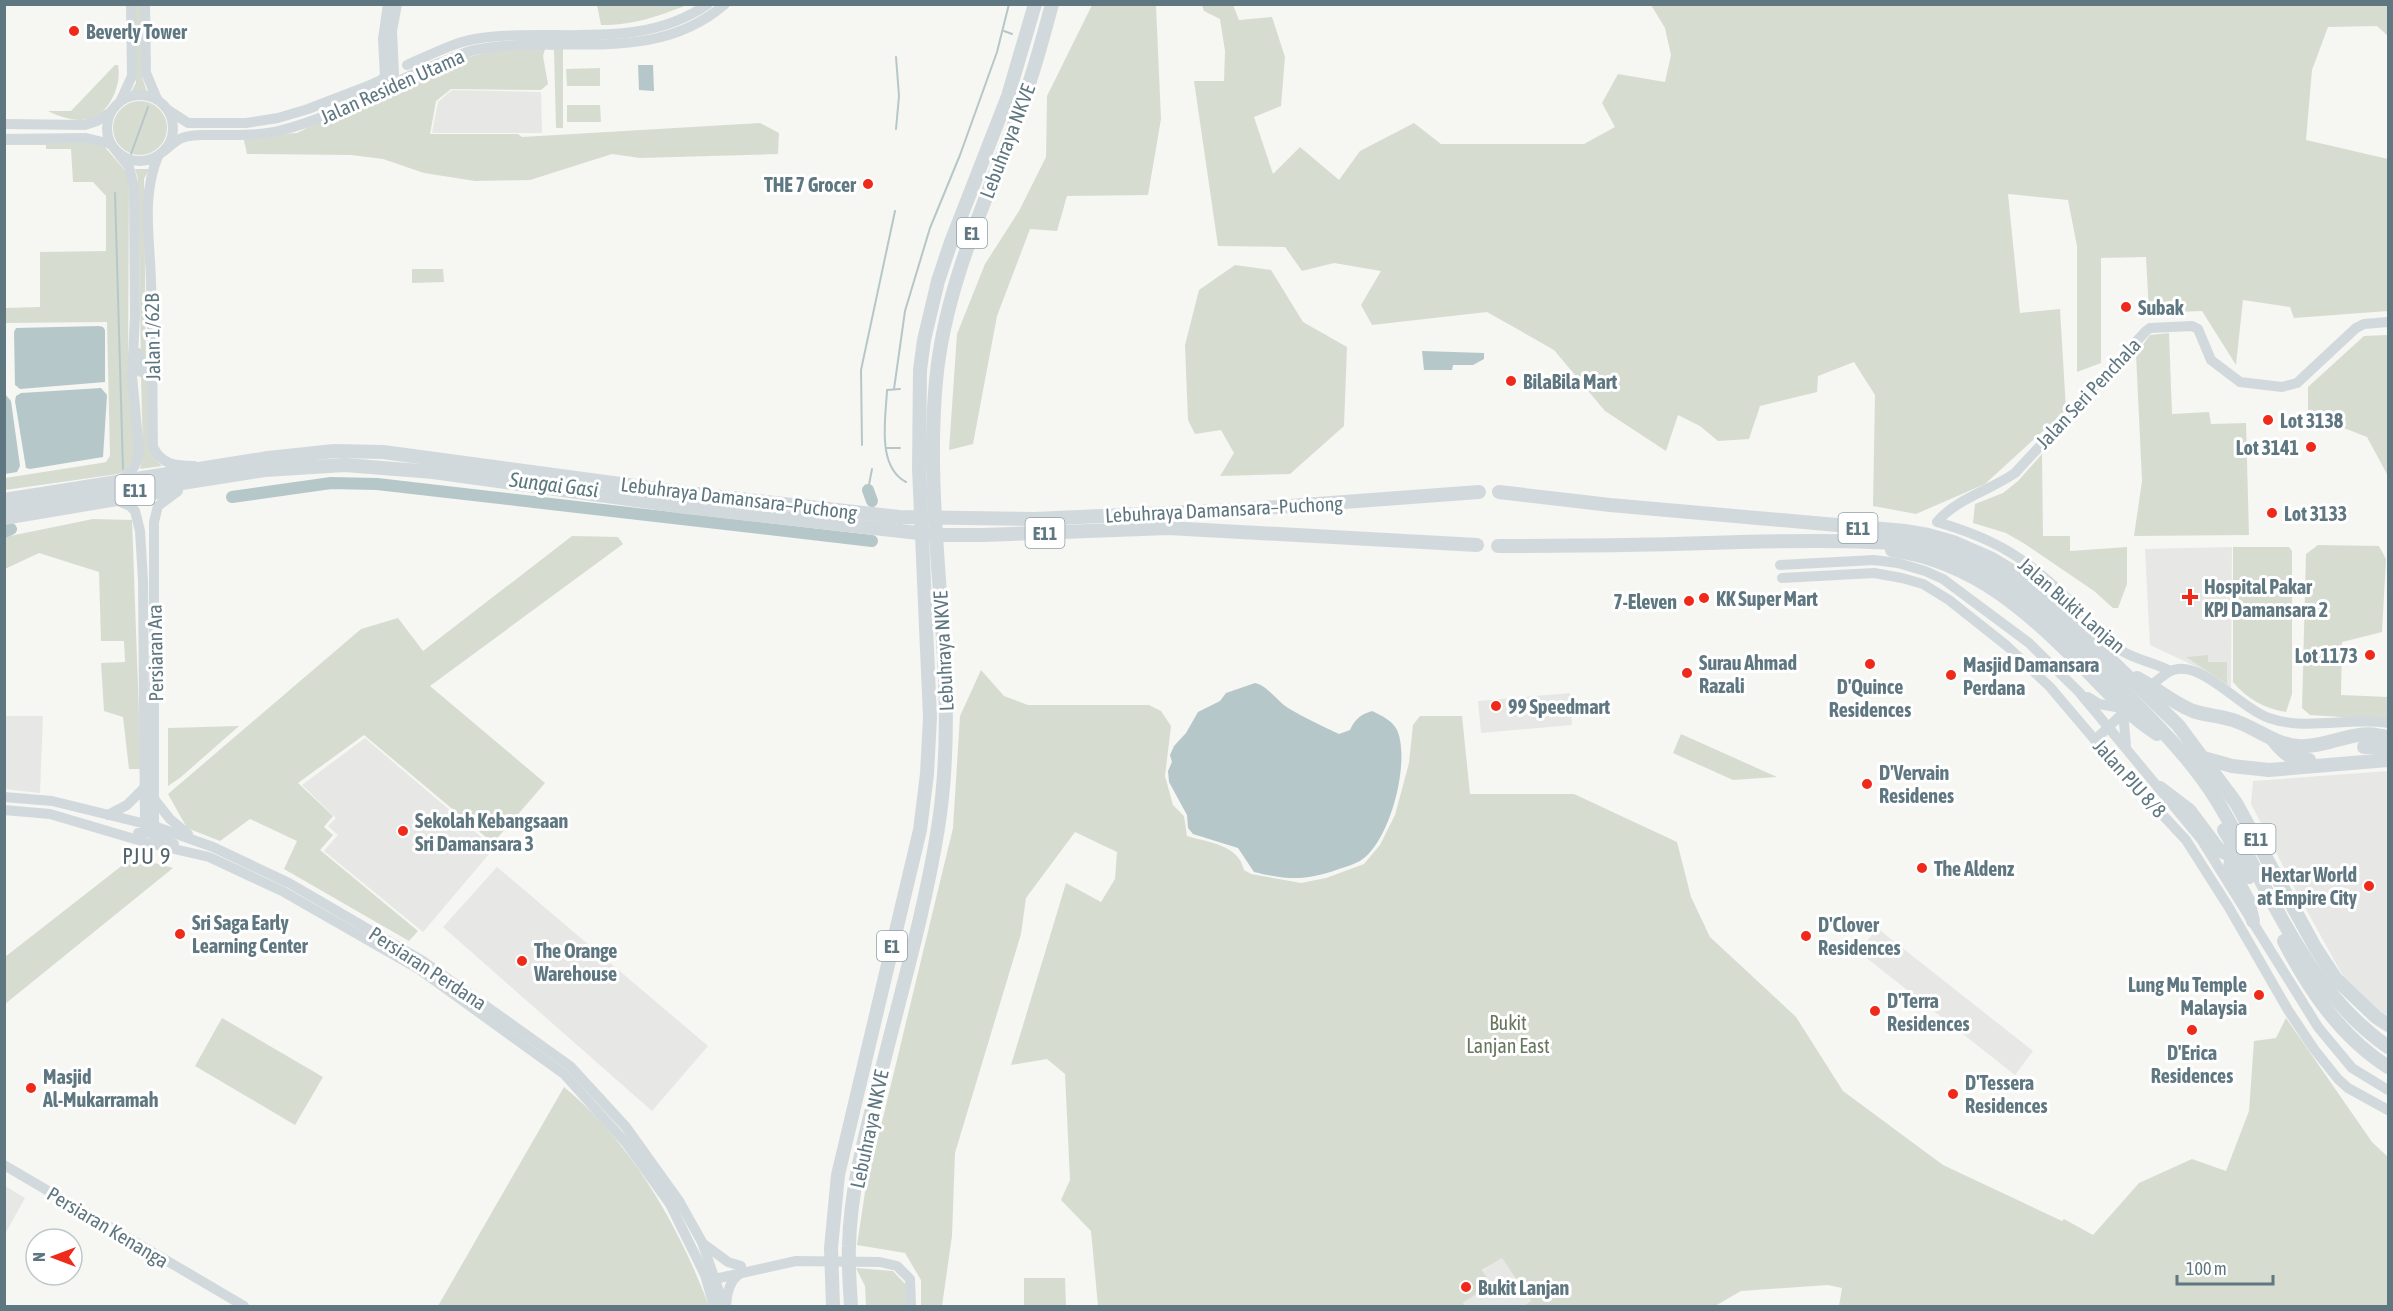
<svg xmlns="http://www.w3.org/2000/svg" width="2393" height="1311" font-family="'Asap Condensed',sans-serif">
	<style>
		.built { fill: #e7e7e6 }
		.green { fill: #d7dcd1 }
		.water { fill: #b6c7c9 }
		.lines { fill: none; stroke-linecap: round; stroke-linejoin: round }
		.stream { stroke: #b6c7c9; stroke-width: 2 }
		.river { stroke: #b6c7c9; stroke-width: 12 }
		.secondary { stroke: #d2d9dc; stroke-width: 10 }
		.highway { stroke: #d2d9dc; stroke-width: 14 }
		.poi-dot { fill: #ef2a1a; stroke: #fff; stroke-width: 2 }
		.labels { text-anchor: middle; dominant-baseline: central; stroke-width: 6; stroke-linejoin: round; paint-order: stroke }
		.shield { fill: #fff; stroke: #8fa0a6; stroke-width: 1.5 }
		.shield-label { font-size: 18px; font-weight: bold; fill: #5f7780 }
		.poi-label { font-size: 20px; font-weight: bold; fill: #5f7780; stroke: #fff; text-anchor: start }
		.street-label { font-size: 20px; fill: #5f7780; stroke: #fff }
		.park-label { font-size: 20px; fill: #67775e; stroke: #fff }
		.water-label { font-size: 21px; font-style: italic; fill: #5a787c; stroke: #fff }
		.quarter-label { font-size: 22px; letter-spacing: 1.5px; fill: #52636a; stroke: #fff }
	</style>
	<rect width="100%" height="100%" fill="#f6f6f2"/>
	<g class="built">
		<path d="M452,90l89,2 1,41h-110l6,-31z"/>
		<path d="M2232,547l-1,141 -34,-21 -47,-22 -5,-96z"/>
		<path d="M1570,693l2,32 -91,8 -3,-32z"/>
		<path d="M5,716h38l-3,77 -35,-4z"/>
		<path d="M365,738l129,110 -71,84 -99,-81 14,-16 -10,-9 8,-8 -34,-33z"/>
		<path d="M2388,771v245l-10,-6 -34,-32 -48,-87 -45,-87 2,-23z"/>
		<path d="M497,867l211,179 -56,65 -209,-184z"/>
		<path d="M1877,928l156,123 -18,24 -156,-123z"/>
		<path d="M5,1186l20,12 -20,36z"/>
		<path d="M1502,1257l29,45 -7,4h-59l-2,-3 28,-19 -9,-13z"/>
	</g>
	<g class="green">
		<path d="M135,5h6l1,72 5,15h-16l5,-9z"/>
		<path d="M597,5v-1l90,1c-31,12 -52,20 -86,20z"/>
		<path d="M1092,5h64l5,114 -13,76 -81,1 -10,35 -27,-2 -33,87 -24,128 -24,6 8,-116 28,-70 34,-53 27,-54 1,-61z"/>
		<path d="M1202,5h31l6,15 33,-3 13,40 -4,49 -27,11 19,57 27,-27 39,33 21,-29 54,-28 27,21h143l31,-17 -13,-24 16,-29 47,8 6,-27 -6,-27 -14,-23h737v31l-11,-10 -49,1 -16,43 -6,70 82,19v152l-94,7 -4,-11 -47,-7 -7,65 -34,-54 -53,2 -3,-56 -45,1v105l-24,9v-126l-9,-46 -60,-6 12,119 40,-4 6,101 -81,74 -69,30 -43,-8 2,-111 -21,-33 -36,14 -1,16 -57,14 -11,33 -31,2 -18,-15 -22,-11 -12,36 -61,-40 -51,-61 -67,-38 -115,13 -11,-20 20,-34 -47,-8 -32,8 -17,-24 -67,-1 -24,-165h30l1,-30 -5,-32 -16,-8z"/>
		<path d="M563,48v80h-7l-2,-78 -9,-1 -2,7 5,28 -7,6 -90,-1 -15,12 -6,33h88l4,3 238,-14 19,10 -1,21 -138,4 -28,-4 -82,26 -55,1 -51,-8 -41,-14 -32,-4 -104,-1 -4,-18 54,-3 114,-57 53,-18 34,-8z"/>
		<path d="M115,65h3c4,19 -8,49 -29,54 -14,3 -29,-2 -41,-8h23z"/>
		<path d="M600,68v18h-33l-1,-17z"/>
		<circle cx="140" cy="128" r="27"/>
		<path d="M567,105h33l1,17h-34z"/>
		<path d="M91,140l12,5 26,30 -1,199 8,79 -10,18 -8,3 -113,16v-12l96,-15 5,-1 4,-6 -3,-134 -103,1 1,-15 35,-1v-55l66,-1v-55l-13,-14h-20l-2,-33h-25v-4h-41l-1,-4z"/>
		<path d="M135,169h14l-5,10 2,188 -5,-3 -3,-185z"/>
		<path d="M1235,265l36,5 32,52 44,25 -3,79 -54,48 -70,2 14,-23 -13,-23 -26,4 -7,-14 -3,-75 14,-55z"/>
		<path d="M412,269h31l1,13 -32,1z"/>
		<path d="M2169,333l3,81 37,-2 2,12 35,-1 3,112 -115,1 8,-55 -6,-127 14,-19z"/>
		<path d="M2388,335v141l-21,-39 -59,-23v-27l56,-51z"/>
		<path d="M141,377h7l8,83 6,6 -22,3 3,-15z"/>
		<path d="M2042,454l1,82h27v15l57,-4v37l-9,24h-5l-19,-17 -69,-47 -19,-11 -33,-10 2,-19 28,-11 15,-12z"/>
		<path d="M93,519l39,1 9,249h-12l-6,-52 -19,-6 -3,-48 24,-1 -1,-21h-23l-2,-69 -60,-19 -34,16v-32z"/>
		<path d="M572,536l46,1 5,7 -193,142 115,97 -52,60 -129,-108 -66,48 35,33 -9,11 9,8 -13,15 98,81 -9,10 -125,-72 13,-28 -47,-22 -30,22 -33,-13 -19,-34 193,-165 37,-11 25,33z"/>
		<path d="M2318,545l61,1 7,13 -4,73 -40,10 -1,53 47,2v23l-78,-5 -8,-7 4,-154z"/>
		<path d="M2233,547h56l3,4v143l-6,18c-21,-3 -40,-14 -53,-30z"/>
		<path d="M2208,655v7h19v22l-41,-27z"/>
		<path d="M981,670l23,26 24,9h121l12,6 10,15 -6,50 8,29 11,11 3,20c22,7 51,8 57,34l7,4 50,9 25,-5 38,-14 16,-19 15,-30 14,-52 4,-38 7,-9h42l8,78h104l103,48 14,55 19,40 86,80 47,74 100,74 119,56 2,-2 29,16 46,-52 53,-24 34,12 23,-60 5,-70 22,-3 10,-20 86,124 16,15v149h-563v-1l14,1 3,-18 -14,-3 -87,6 -26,15h-191l7,-5 -29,-43 -20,12 9,14 -28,19 2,3h-367l-7,-75 -30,-31 9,-20 -5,-106 -18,-15 -36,6 55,-182 35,19 14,-23 2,-27 -42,-20 -49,66 -5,36 -66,219 -3,83 -10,70h-21v-26l-16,-27 -48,-8 8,-53 88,-364 7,-112z"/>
		<path d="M239,726l-58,51 -13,9v-58z"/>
		<path d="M1681,734l96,43 -44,3 -60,-27z"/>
		<path d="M133,857l40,11 -168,136v-47z"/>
		<path d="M222,1018l101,59 -28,48 -100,-59z"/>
		<path d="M564,1087c68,56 114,138 145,219h-271z"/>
		<path d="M856,1268l37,3 13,14v21h-43h3l-1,-20z"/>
		<path d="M1024,1278h41l1,28h-42z"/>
	</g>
	<g class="water">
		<path d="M638,65h15l1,26 -15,-1z"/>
		<path d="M99,326l4,1 2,3v52l-85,7 -5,-4 -1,-53 2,-4z"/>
		<path d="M1422,351l62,2v6l-11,6h-20l-1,5h-28z"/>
		<path d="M101,388l6,7 -4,62 -73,12 -4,-1 -11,-67 1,-5 5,-3z"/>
		<path d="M5,394l6,7 9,65 -3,6 -12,2z"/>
		<path d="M1255,683c13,3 21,17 33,25 17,10 34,18 51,26l11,-4c5,-11 10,-15 22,-19 10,5 20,9 25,19 14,31 -7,113 -37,131 -6,3 -14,6 -21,8 -32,12 -52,11 -85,3l-16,-24 -45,-14 -5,-6 -1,-13 -18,-33 -1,-11 4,-9 -2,-7 4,-9 12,-13 12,-21 22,-11 6,-8z"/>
	</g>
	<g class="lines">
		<g class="stream">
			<path d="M1004,31l8,3"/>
			<path d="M896,129l3,-33 -3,-39"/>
			<path d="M131,154l17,-47"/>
			<path d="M115,193l8,276"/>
			<path d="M894,389l11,-78 25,-83 30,-73 37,-103 12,-48"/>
			<path d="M900,389l-13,1c-1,27 -11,76 19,92"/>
			<path d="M862,445l-1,-75 34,-159"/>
			<path d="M886,448h14"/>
			<path d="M868,490l4,-21"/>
		</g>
		<g class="river">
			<path d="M868,490l4,11"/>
			<path d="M232,497l99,-14 46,1 495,57"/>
			<path d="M4,532l7,-3"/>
		</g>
		<g class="secondary">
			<path d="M145,4l1,69 11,26"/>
			<path d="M407,65c21,-9 45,-22 68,-26 78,-13 163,14 233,-35"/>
			<path d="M385,76l-2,-37 5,-35"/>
			<path d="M392,82l2,-8 -2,-43 5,-27"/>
			<circle cx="140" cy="128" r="33"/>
			<path d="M120,102l12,-26 -1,-72"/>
			<path d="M168,110l20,13h58l32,-5 30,-9 60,-23 13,-6 4,-4"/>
			<path d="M4,124l81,1 12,-4 14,-9"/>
			<path d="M4,139l82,-1 25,6"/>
			<path d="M164,151c6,-5 12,-11 18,-13 9,-4 19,-3 28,-3 23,0 49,1 72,-5 58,-14 107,-49 163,-69 10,-4 20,-9 30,-11 84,-17 178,17 250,-46"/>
			<path d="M117,152l12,15 5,20 1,129 -3,60 7,74c-2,15 -6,22 -19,30"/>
			<path d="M158,156c-17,41 -8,83 -7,126 2,55 1,110 2,165 8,17 22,19 41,19"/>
			<path d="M138,353l3,19 4,1 5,-10"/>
			<path d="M118,501l12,5 5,5 5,20 3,49 2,244 2,4"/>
			<path d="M4,520l167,-28"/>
			<path d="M1780,565l94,-5 24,3 27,8 18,8 86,64 50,49 122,147 117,188 34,41 36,22"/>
			<path d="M1782,578l92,-5 28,5 21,6 26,16 58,46 43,41 67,79 69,74 42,66 60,104 26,39 24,30 10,9 40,22"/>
			<path d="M2170,671c-15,-9 -36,-11 -51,-22 -18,-13 -33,-32 -49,-48 -44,-43 -74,-62 -133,-79 19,-23 52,-31 78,-49l131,-142 4,-3 42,-2 6,3 13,31 29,22 42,5 15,-4 59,-55 8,-4 24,-2"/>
			<path d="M2154,683c5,-4 12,-10 19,-13 29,-10 68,39 96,48 36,13 82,-1 119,5"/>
			<path d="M2088,697l11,7 28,5"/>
			<path d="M2095,740l34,-33"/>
			<path d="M2126,745l-2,-22 3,-13"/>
			<path d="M4,797l48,4 102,25 59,21 76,36 134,78 147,105 56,61 53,74 23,41 22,64"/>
			<path d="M155,800l15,19 18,15"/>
			<path d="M4,810l46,4 98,29 61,14 73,34 138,79 144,104 63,70 43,60 35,71 9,31"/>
			<path d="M108,815l19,-10 18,-18"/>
			<path d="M154,826v-304l4,-16 20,-15"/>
			<path d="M138,833l10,-1 26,12"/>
			<path d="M4,1165l240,141"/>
			<path d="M705,1245l23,17 13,4"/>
			<path d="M710,1280l86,-19 84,1 17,4 13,13 1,27"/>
			<path d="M726,1306c1,-12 3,-26 15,-33"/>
		</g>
		<g class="highway">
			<path d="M1499,492l111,13 295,26 23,4 25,7 39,17 38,23 148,143 58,78 79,144 21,32 40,38 12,8"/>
			<path d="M4,500l264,-42 66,-7 49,1 304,41 212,24 135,2 201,-9 244,-18"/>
			<path d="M4,511l261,-41 80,-5 88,7 253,35 250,28h47l185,-7 309,17"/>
			<path d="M1498,546c81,0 162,-1 243,-4 43,-1 86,-2 130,0 25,1 49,1 73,8 67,20 125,84 172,134 36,36 73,72 100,115 53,86 86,188 172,248"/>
			<path d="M1892,550c84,12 137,63 194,120 22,23 44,46 71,64"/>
			<path d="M2137,678c19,10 36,25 56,33 15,5 31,5 45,11 21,8 37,22 60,24 29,3 63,-22 90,-7"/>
			<path d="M2273,740c10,13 19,21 36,20"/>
			<path d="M2364,747h20l2,-5 -3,-6"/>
			<path d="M2200,757l32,9 37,4 119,-10"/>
			<path d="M2160,788l29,22 27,36 4,5 8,3 4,-3 -2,-11 -6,-10"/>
			<path d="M2249,877l-8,-15 -10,-1 -1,6 18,33 5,21"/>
			<path d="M2284,941c25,49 57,96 104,126"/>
			<path d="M833,1306l-2,-58 7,-73 82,-345 7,-56 3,-57 -11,-249 1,-98 4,-30 14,-59 13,-39 57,-146 27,-92"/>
			<path d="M851,1306c-1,-19 -3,-40 -2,-60 1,-53 15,-106 28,-157 21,-87 47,-173 61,-261 24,-149 -16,-298 -2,-447 9,-99 54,-188 87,-280 12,-32 20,-64 29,-97"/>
		</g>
	</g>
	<g class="poi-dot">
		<circle cx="74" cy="31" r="6"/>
		<circle cx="868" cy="184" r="6"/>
		<circle cx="2126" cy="307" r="6"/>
		<circle cx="1511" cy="381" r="6"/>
		<circle cx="2268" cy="420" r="6"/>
		<circle cx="2311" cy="447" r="6"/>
		<circle cx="2272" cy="513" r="6"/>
		<path d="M2187 588h6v6h6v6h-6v6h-6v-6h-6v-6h6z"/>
		<circle cx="1704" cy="598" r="6"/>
		<circle cx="1689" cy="601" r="6"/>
		<circle cx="2370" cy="655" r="6"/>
		<circle cx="1870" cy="664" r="6"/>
		<circle cx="1687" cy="673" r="6"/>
		<circle cx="1951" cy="675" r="6"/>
		<circle cx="1496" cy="706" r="6"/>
		<circle cx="1867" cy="784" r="6"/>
		<circle cx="403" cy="831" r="6"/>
		<circle cx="1922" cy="868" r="6"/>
		<circle cx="2369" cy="886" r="6"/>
		<circle cx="180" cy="934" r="6"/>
		<circle cx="1806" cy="936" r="6"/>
		<circle cx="522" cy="961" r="6"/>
		<circle cx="2259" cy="995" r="6"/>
		<circle cx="1875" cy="1011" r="6"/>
		<circle cx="2192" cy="1030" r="6"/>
		<circle cx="31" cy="1088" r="6"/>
		<circle cx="1953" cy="1094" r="6"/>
		<circle cx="1466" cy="1287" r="6"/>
	</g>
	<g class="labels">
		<g class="shield">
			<rect x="957" y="218" width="30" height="30" rx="4.5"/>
			<rect x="115.5" y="475" width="39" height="30" rx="4.5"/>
			<rect x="1838.5" y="513" width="39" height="30" rx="4.5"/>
			<rect x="1025.5" y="518" width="39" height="30" rx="4.5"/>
			<rect x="2236.5" y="824" width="39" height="30" rx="4.5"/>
			<rect x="877" y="931" width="30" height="30" rx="4.5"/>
		</g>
		<g class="shield-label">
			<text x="972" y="233">E1</text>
			<text x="135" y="490">E11</text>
			<text x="1858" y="528">E11</text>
			<text x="1045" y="533">E11</text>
			<text x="2256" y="839">E11</text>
			<text x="892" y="946">E1</text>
		</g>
		<g class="poi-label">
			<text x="86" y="31">Beverly Tower</text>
			<text x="856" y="184" text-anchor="end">THE 7 Grocer</text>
			<text x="2138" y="307">Subak</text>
			<text x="1523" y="381">BilaBila Mart</text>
			<text x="2280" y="420">Lot 3138</text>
			<text x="2299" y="447" text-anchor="end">Lot 3141</text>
			<text x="2284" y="513">Lot 3133</text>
			<text x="2204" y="586">Hospital Pakar<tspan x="2204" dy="23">KPJ Damansara 2</tspan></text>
			<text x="1716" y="598">KK Super Mart</text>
			<text x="1677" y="601" text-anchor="end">7-Eleven</text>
			<text x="2358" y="655" text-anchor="end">Lot 1173</text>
			<text x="1699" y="662">Surau Ahmad<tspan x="1699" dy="23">Razali</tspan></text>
			<text x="1963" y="664">Masjid Damansara<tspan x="1963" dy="23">Perdana</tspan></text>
			<text x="1870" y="686" text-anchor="middle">D'Quince<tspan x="1870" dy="23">Residences</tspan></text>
			<text x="1508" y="706">99 Speedmart</text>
			<text x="1879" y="772">D'Vervain<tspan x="1879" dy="23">Residenes</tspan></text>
			<text x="415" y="820">Sekolah Kebangsaan<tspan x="415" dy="23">Sri Damansara 3</tspan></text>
			<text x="1934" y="868">The Aldenz</text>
			<text x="2357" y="874" text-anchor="end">Hextar World<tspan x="2357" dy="23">at Empire City</tspan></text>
			<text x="192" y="922">Sri Saga Early<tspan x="192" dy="23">Learning Center</tspan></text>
			<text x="1818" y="924">D'Clover<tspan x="1818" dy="23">Residences</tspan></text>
			<text x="534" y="950">The Orange<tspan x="534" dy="23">Warehouse</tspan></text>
			<text x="2247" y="984" text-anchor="end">Lung Mu Temple<tspan x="2247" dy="23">Malaysia</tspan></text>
			<text x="1887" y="1000">D'Terra<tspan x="1887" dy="23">Residences</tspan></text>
			<text x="2192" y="1052" text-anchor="middle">D'Erica<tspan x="2192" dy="23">Residences</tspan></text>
			<text x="43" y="1076">Masjid<tspan x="43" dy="23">Al-Mukarramah</tspan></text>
			<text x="1965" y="1082">D'Tessera<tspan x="1965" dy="23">Residences</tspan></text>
			<text x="1478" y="1287">Bukit Lanjan</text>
		</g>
		<g class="street-label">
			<text transform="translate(392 86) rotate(-24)">Jalan Residen Utama</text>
			<text transform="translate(1007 141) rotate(-69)">Lebuhraya NKVE</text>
			<text transform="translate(152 337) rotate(-91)">Jalan 1/62B</text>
			<text transform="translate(2088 393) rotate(-47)">Jalan Seri Penchala</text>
			<text transform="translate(739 498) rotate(7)">Lebuhraya Damansara–Puchong</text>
			<text transform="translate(1224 509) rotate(-3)">Lebuhraya Damansara–Puchong</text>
			<text transform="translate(2072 605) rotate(41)">Jalan Bukit Lanjan</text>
			<text transform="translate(943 651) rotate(-93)">Lebuhraya NKVE</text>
			<text transform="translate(155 653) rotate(-91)">Persiaran Ara</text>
			<text transform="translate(2130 778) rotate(48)">Jalan PJU 8/8</text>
			<text transform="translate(428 968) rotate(33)">Persiaran Perdana</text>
			<text transform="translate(869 1129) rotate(-78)">Lebuhraya NKVE</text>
			<text transform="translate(108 1227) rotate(31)">Persiaran Kenanga</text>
		</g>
		<g class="park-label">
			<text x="1508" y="1022">Bukit<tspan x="1508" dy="23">Lanjan East</tspan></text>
		</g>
		<g class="water-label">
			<text transform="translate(554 484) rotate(7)">Sungai Gasi</text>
		</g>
		<g class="quarter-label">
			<text x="147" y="856">PJU 9</text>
		</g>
	</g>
	<rect width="2393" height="1311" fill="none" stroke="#5f7780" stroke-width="12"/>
	<g transform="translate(54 1257) rotate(270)"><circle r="28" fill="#ffffff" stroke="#bfc9cc" stroke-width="1.5"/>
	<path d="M0-4.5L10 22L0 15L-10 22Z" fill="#ef2a1a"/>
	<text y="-9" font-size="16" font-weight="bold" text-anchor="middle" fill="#5f7780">N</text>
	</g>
	<path d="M2177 1275v9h96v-9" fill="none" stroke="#5f7780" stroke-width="3"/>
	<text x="2186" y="1275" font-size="18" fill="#5f7780" stroke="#ffffff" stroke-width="4.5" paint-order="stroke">100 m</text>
</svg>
